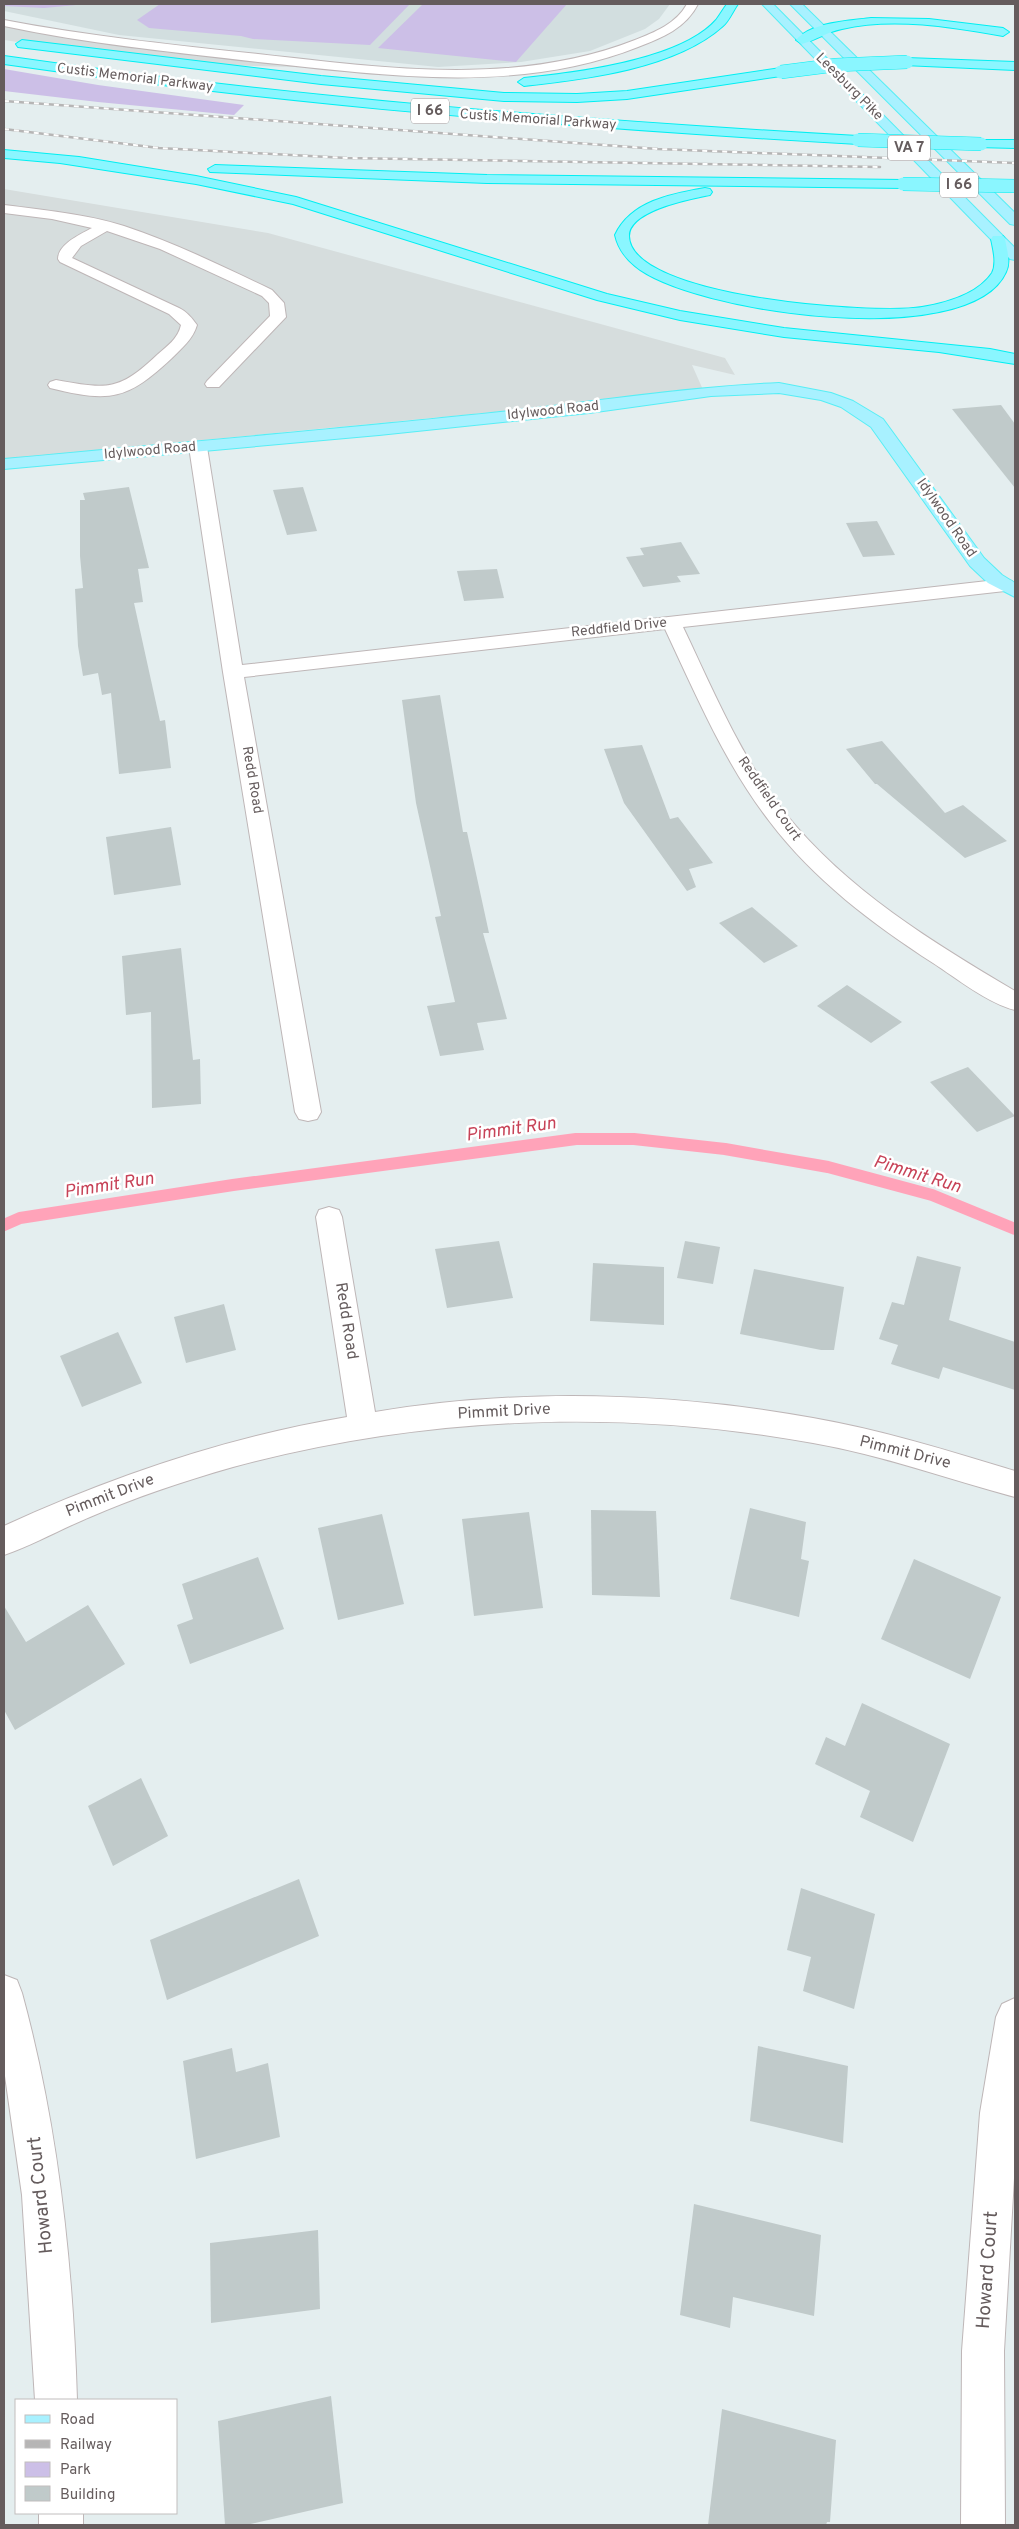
<svg xmlns="http://www.w3.org/2000/svg" width="1019" height="2529" font-family="Overpass,sans-serif">
	<style>
		.industrial { fill: #d6dddd }
		.education { fill: #d2dedf }
		.green { fill: #ccbfe7 }
		.lines { fill: none; stroke-linecap: round; stroke-linejoin: round }
		.stream { stroke: #ffa3b9; stroke-width: 12 }
		.building { fill: #c0caca }
		.minor-casing { stroke: #beb6b7; stroke-width: 2 }
		.major-casing { stroke: #56eef5; stroke-width: 2 }
		.highway-casing { stroke: #00eff2; stroke-width: 2 }
		.minor { fill: #fff; fill-rule: evenodd }
		.major { fill: #a8f1ff; fill-rule: evenodd }
		.highway { fill: #8af6ff; fill-rule: evenodd }
		.rail-casing { stroke: #b6b5b5; stroke-width: 2.5 }
		.rail { stroke: #fff; stroke-width: 2; stroke-dasharray: 5; stroke-linecap: butt }
		.highway-bridge-casing { stroke: #00eff2; stroke-width: 14; stroke-linecap: butt }
		.highway-bridge { stroke: #8af6ff; stroke-width: 13 }
		.labels { text-anchor: middle; dominant-baseline: central; stroke-width: 5; stroke-linejoin: round; paint-order: stroke }
		.far-street-label { font-size: 14px; fill: #655c5d; stroke: #fff }
		.shield { fill: #fff; stroke: #938d8e; stroke-width: 1 }
		.shield-label { font-size: 15px; font-weight: bold; fill: #655c5d }
		.street-label { font-size: 16px; fill: #655c5d; stroke: #fff }
		.water-label { font-size: 18px; font-style: italic; fill: #c74257; stroke: #fff }
		.near-street-label { font-size: 19px; fill: #655c5d; stroke: #fff }
	</style>
	<rect width="100%" height="100%" fill="#e4eeef"/>
	<g class="industrial">
		<path d="M4,19l38,8 96,15 275,28 -243,-6 -166,-24z"/>
		<path d="M4,189l264,44 457,125 10,17 -43,-10 12,27 -700,67z"/>
	</g>
	<path class="education" d="M4,4h666l-11,15 -14,10 -55,22 -69,11 -83,5 -319,-32 -115,-24z"/>
	<g class="green">
		<path d="M4,4h83l-43,4 -40,-2z"/>
		<path d="M160,4h250l-40,41 -117,-6 -12,-3 -92,-8 -12,-8z"/>
		<path d="M423,4h144l-51,58 -138,-14z"/>
		<path d="M4,69l94,16 146,20 -10,10 -136,-13 -94,-11z"/>
	</g>
	<g class="lines">
		<path class="stream" d="M4,1225l16,-7 213,-33 343,-46h58l91,10 103,18 104,28 83,34"/>
	</g>
	<g class="building">
		<path d="M1001,405l14,19v64l-63,-79z"/>
		<path d="M129,487l20,81 -11,1 5,33 -9,1 26,118 5,-1 6,48 -52,6 -8,-81 -9,2 -4,-22 -15,3 -5,-30 -3,-57 8,-1 -3,-32v-56h5l-2,-7z"/>
		<path d="M303,487l14,44 -30,4 -14,-45z"/>
		<path d="M877,521l18,34 -32,2 -17,-34z"/>
		<path d="M681,542l19,32 -23,2 4,6 -38,5 -17,-30 18,-2 -4,-7z"/>
		<path d="M497,569l7,29 -40,3 -7,-30z"/>
		<path d="M440,695l23,137h4l22,101h-6l24,86 -30,4 7,27 -44,6 -13,-50 28,-4 -20,-85 6,-1 -25,-113 -14,-103z"/>
		<path d="M882,741l63,72 18,-8 44,36 -42,17 -88,-74h-2l-29,-35z"/>
		<path d="M642,745l28,74 8,-2 35,46 -24,6 7,18 -9,4 -63,-88 -20,-54z"/>
		<path d="M171,827l10,58 -67,10 -8,-58z"/>
		<path d="M752,907l46,39 -34,17 -45,-40z"/>
		<path d="M181,948l12,112 7,-1 1,45 -49,4 -1,-96 -25,3 -4,-59z"/>
		<path d="M847,985l55,37 -31,21 -54,-37z"/>
		<path d="M968,1067l47,49 -38,16 -47,-50z"/>
		<path d="M499,1241l14,57 -66,10 -12,-59z"/>
		<path d="M685,1241l35,6 -7,37 -36,-6z"/>
		<path d="M917,1256l44,11 -12,53 66,22v48l-72,-23 -4,12 -48,-15 7,-19 -19,-6 13,-37 12,3z"/>
		<path d="M593,1263l71,4v58l-74,-4z"/>
		<path d="M754,1269l90,18 -10,63h-13l-81,-16z"/>
		<path d="M224,1304l12,46 -50,13 -12,-46z"/>
		<path d="M118,1332l24,51 -60,24 -22,-51z"/>
		<path d="M750,1508l56,14 -5,37 8,2 -10,56 -69,-18z"/>
		<path d="M591,1510l65,1 4,86 -68,-2z"/>
		<path d="M529,1512l14,96 -69,8 -12,-97z"/>
		<path d="M382,1514l22,90 -66,16 -20,-92z"/>
		<path d="M258,1557l26,72 -94,35 -13,-39 16,-6 -11,-35z"/>
		<path d="M914,1559l87,38 -31,82 -89,-40z"/>
		<path d="M88,1605l37,59 -110,66 -11,-20v-104l22,36z"/>
		<path d="M862,1703l88,41 -37,98 -53,-25 10,-26 -55,-27 11,-27 19,9z"/>
		<path d="M141,1778l27,58 -55,30 -25,-60z"/>
		<path d="M299,1879l20,57 -152,64 -17,-60z"/>
		<path d="M801,1888l74,26 -21,95 -51,-18 8,-34 -24,-7z"/>
		<path d="M758,2046l90,20 -5,77 -93,-22z"/>
		<path d="M232,2048l4,24 32,-9 12,74 -84,22 -13,-98z"/>
		<path d="M694,2204l127,31 -7,81 -81,-19 -3,31 -50,-13z"/>
		<path d="M318,2230l2,79 -109,14 -1,-80z"/>
		<path d="M331,2396l12,107 -97,22h-21l-7,-104z"/>
		<path d="M722,2409l114,31 -6,82h-3l-1,3h-118z"/>
	</g>
	<g class="lines">
		<g class="minor-casing">
			<g id="minor">
				<path d="M687,4h11c-12,24 -36,34 -60,43 -121,48 -254,28 -380,15 -85,-10 -170,-18 -254,-36v-6c84,16 169,25 254,34 126,14 257,33 377,-14 20,-8 41,-16 52,-36z"/>
				<path d="M4,205c40,5 82,9 120,21 51,17 100,41 148,64l12,13 2,14 -67,70h-12l-2,-3 2,-3 63,-65 -1,-13 -7,-7 -102,-47 -53,-18 -26,15 -9,12 107,50c8,4 13,10 18,17 -4,14 -15,23 -25,33 -45,42 -61,45 -122,30l-2,-3 2,-3 6,-2c51,9 62,12 101,-25 10,-9 21,-16 24,-30l-12,-11 -109,-52 -2,-3c0,-15 23,-25 34,-31l-40,-9 -48,-6z"/>
				<path d="M198,442l6,1 3,4 35,218 763,-86 7,2 2,4 -2,4 -7,2 -322,36c30,63 58,131 102,186 62,77 147,129 230,178v19c-26,-6 -59,-32 -82,-47 -60,-39 -119,-83 -163,-141 -45,-58 -74,-127 -105,-193l-421,48 77,435 -4,7 -9,2 -9,-2 -4,-7 -72,-440 -34,-225 3,-4z"/>
				<path d="M329,1207l10,3 3,7 33,195c144,-24 295,-20 438,6 69,12 136,33 202,53v26c-67,-18 -133,-42 -202,-54 -192,-35 -391,-27 -580,24 -49,14 -97,30 -143,50 -29,12 -57,28 -86,38v-29c109,-50 224,-89 343,-109l-31,-200 3,-7z"/>
				<path d="M4,1975l13,5 5,13c36,132 51,270 55,407h-42l-13,-205 -18,-126z"/>
				<path d="M1015,1998v163l-11,190 1,174h-44l1,-174 18,-238 16,-96 6,-13z"/>
				<rect x="39" y="2513" width="44" height="12"/>
			</g>
		</g>
		<g class="major-casing">
			<g id="major">
				<path d="M762,4h11l242,244v12l-5,-1z"/>
				<path d="M790,4h12l213,209v12l-5,-1z"/>
				<path d="M779,383l52,10 22,8 30,18 101,139 18,17 13,8v14l-27,-14 -18,-17 -99,-139 -30,-20 -20,-7 -42,-7 -68,3 -122,17 -210,22 -375,34v-10c162,-15 325,-29 487,-46 96,-10 192,-26 288,-30z"/>
			</g>
		</g>
		<g class="highway-casing">
			<g id="highway">
				<path d="M727,4h11c-5,7 -9,17 -15,22 -48,43 -137,53 -199,60l-6,-4 6,-4c51,-5 157,-18 192,-58 4,-5 7,-11 11,-16z"/>
				<path d="M871,18l58,1 74,9 6,4 -6,4c-51,-9 -110,-19 -161,-7 -15,3 -26,11 -40,15l-6,-4c16,-18 52,-19 75,-22z"/>
				<path d="M22,40l299,36 183,17 73,1 50,-3 154,-23 6,4 -6,4 -154,23 -50,3 -73,-1 -183,-17 -303,-37 -2,-3z"/>
				<path d="M4,56c284,41 568,64 854,80l7,4 -7,4c-286,-16 -570,-39 -854,-80z"/>
				<path d="M907,58l108,4v8l-112,-5v-6z"/>
				<path d="M981,140h34v8l-39,-1 -2,-3z"/>
				<path d="M4,150l75,7 117,19 100,21 311,97 73,17 104,17 206,21 25,5v10l-76,-12 -155,-15 -104,-17 -83,-20 -304,-96 -97,-20 -136,-21 -56,-5z"/>
				<path d="M215,165l272,10 416,5 7,4 -7,4 -416,-5 -277,-11 -2,-3z"/>
				<path d="M705,188l5,1 2,3 -2,3c-19,4 -81,15 -81,41 1,62 247,79 293,71 24,-4 56,-13 70,-34 5,-10 1,-24 -1,-34l2,-3h10l2,3c2,11 6,23 1,33 -36,81 -317,40 -371,-6 -11,-9 -17,-18 -20,-31 16,-34 56,-41 90,-47z"/>
			</g>
		</g>
		<use href="#minor" class="minor"/>
		<use href="#major" class="major"/>
		<use href="#highway" class="highway"/>
		<g class="rail-casing">
			<g id="rail">
				<path d="M4,101l654,48 357,14"/>
				<path d="M4,129l155,19 188,10 533,9"/>
			</g>
		</g>
		<use href="#rail" class="rail"/>
		<g class="highway-bridge-casing">
			<g id="highway-bridge">
				<path d="M781,72l55,-7 71,-3"/>
				<path d="M858,140l123,4"/>
				<path d="M903,184l112,2"/>
			</g>
		</g>
		<use href="#highway-bridge" class="highway-bridge"/>
	</g>
	<g class="labels">
		<g class="far-street-label">
			<text transform="translate(135 78) rotate(7)">Custis Memorial Parkway</text>
			<text transform="translate(849 87) rotate(45)">Leesburg Pike</text>
			<text transform="translate(538 120) rotate(4)">Custis Memorial Parkway</text>
			<text transform="translate(553 411) rotate(-6)">Idylwood Road</text>
			<text transform="translate(150 451) rotate(-5)">Idylwood Road</text>
			<text transform="translate(946 518) rotate(55)">Idylwood Road</text>
			<text transform="translate(619 628) rotate(-6)">Reddfield Drive</text>
			<text transform="translate(252 780) rotate(80)">Redd Road</text>
			<text transform="translate(769 799) rotate(55)">Reddfield Court</text>
		</g>
		<g class="shield">
			<rect x="411" y="98.5" width="38" height="25" rx="4"/>
			<rect x="888" y="135.5" width="42" height="25" rx="4"/>
			<rect x="940" y="172.5" width="38" height="25" rx="4"/>
		</g>
		<g class="shield-label">
			<text x="430" y="111">I 66</text>
			<text x="909" y="148">VA 7</text>
			<text x="959" y="185">I 66</text>
		</g>
		<g class="street-label">
			<text transform="translate(346 1321) rotate(81)">Redd Road</text>
			<text transform="translate(504 1412) rotate(-3)">Pimmit Drive</text>
			<text transform="translate(905 1453) rotate(14)">Pimmit Drive</text>
			<text transform="translate(110 1496) rotate(-21)">Pimmit Drive</text>
		</g>
		<g class="water-label">
			<text transform="translate(511 1130) rotate(-8)">Pimmit Run</text>
			<text transform="translate(917 1175) rotate(17)">Pimmit Run</text>
			<text transform="translate(109 1186) rotate(-9)">Pimmit Run</text>
		</g>
		<g class="near-street-label">
			<text transform="translate(41 2195) rotate(-96)">Howard Court</text>
			<text transform="translate(988 2270) rotate(-86)">Howard Court</text>
		</g>
	</g>
	<rect width="1019" height="2529" fill="none" stroke="#655c5d" stroke-width="10"/>
	<rect x="15" y="2399" width="162" height="115" fill="#ffffff" stroke="#c1bebe"/>
	<rect x="25" y="2415" width="25" height="8" fill="#a8f1ff" stroke="#c1bebe"/>
	<text x="60" y="2424" font-size="15" fill="#655c5d">Road</text>
	<rect x="25" y="2440" width="25" height="8" fill="#b6b5b5" stroke="#c1bebe"/>
	<text x="60" y="2449" font-size="15" fill="#655c5d">Railway</text>
	<rect x="25" y="2462" width="25" height="15" fill="#ccbfe7" stroke="#c1bebe"/>
	<text x="60" y="2474" font-size="15" fill="#655c5d">Park</text>
	<rect x="25" y="2486" width="25" height="15" fill="#c0caca" stroke="#c1bebe"/>
	<text x="60" y="2499" font-size="15" fill="#655c5d">Building</text>
</svg>
